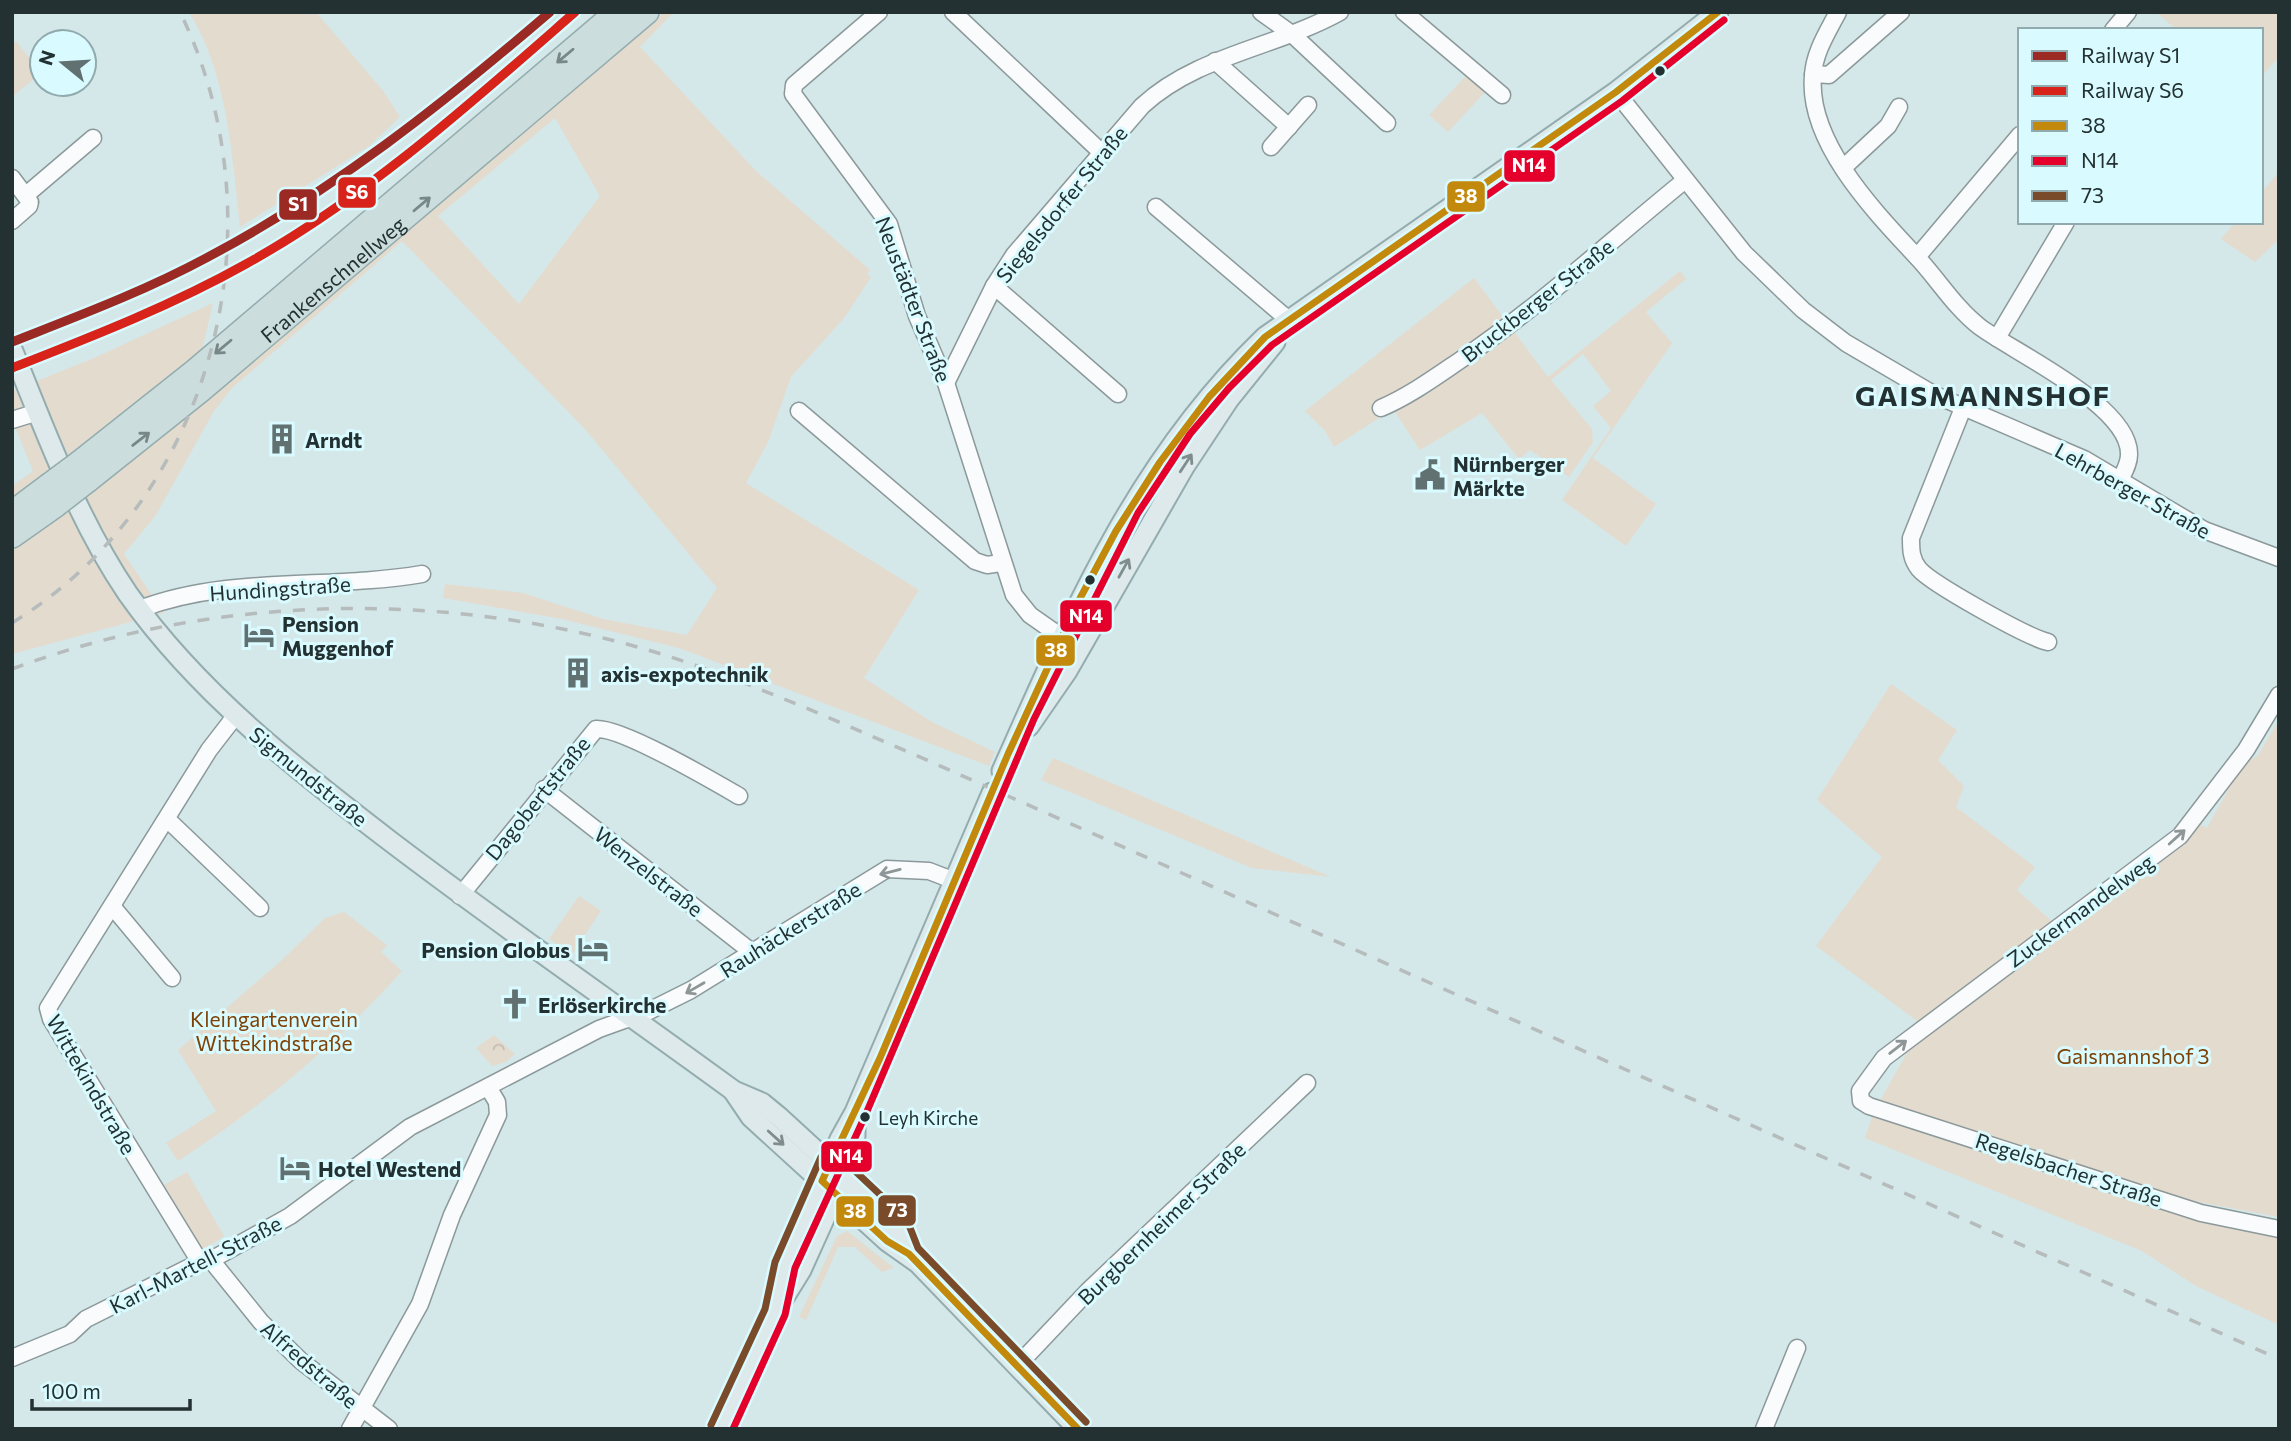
<svg xmlns="http://www.w3.org/2000/svg" width="2291" height="1441" font-family="Commissioner,sans-serif">
	<style>
		.green { fill: #e4dbcf; fill-rule: evenodd }
		.park { fill: url(#park-crowns) }
		.lines { fill: none; stroke-linecap: round; stroke-linejoin: round }
		.minor-casing { stroke: #8b999b; stroke-width: 19 }
		.major-casing { stroke: #93acae; stroke-width: 23 }
		.highway-casing { stroke: #93acae; stroke-width: 26 }
		.minor { stroke: #f9fbfc; stroke-width: 16 }
		.major { stroke: #dde9eb; stroke-width: 19 }
		.highway { stroke: #ccddde; stroke-width: 23 }
		.rail { stroke: #b6bbbc; stroke-width: 3.5; stroke-dasharray: 12 12; stroke-linecap: butt }
		.highway-bridge-casing { stroke: #93acae; stroke-width: 26; stroke-linecap: butt }
		.highway-bridge { stroke: #ccddde; stroke-width: 23 }
		.bus-1-casing { stroke: #d9fbff; stroke-width: 12 }
		.bus-2-casing { stroke: #d9fbff; stroke-width: 12 }
		.bus-3-casing { stroke: #d9fbff; stroke-width: 12 }
		.bus-1 { stroke: #c2890c; stroke-width: 7 }
		.bus-2 { stroke: #e4002b; stroke-width: 7 }
		.bus-3 { stroke: #7a4b2a; stroke-width: 7 }
		.rail-1-casing { stroke: #d9fbff; stroke-width: 14 }
		.rail-2-casing { stroke: #d9fbff; stroke-width: 14 }
		.rail-1 { stroke: #9a2a23; stroke-width: 9 }
		.rail-2 { stroke: #d72319; stroke-width: 9 }
		.oneway { stroke: #788788 }
		.oneway2 { stroke: #808d8e }
		.oneway3 { stroke: #8e9697 }
		.bus-dot { fill: #233132; stroke: #d9fbff; stroke-width: 2.5 }
		.labels { text-anchor: middle; dominant-baseline: central; stroke-width: 6; stroke-linejoin: round; paint-order: stroke }
		.bus-label { font-size: 19px; fill: #233132; stroke: #d9fbff; text-anchor: start }
		.street-label { font-size: 21px; fill: #233132; stroke: #d9fbff }
		.poi-label { font-size: 21px; font-weight: bold; fill: #233132; stroke: #d9fbff; text-anchor: start }
		.park-label { font-size: 21px; fill: #7e4206; stroke: #d9fbff }
		.district-label { font-size: 28px; font-weight: bold; letter-spacing: 2px; fill: #233132; stroke: #d9fbff }
		.line-badge { stroke: #d9fbff; stroke-width: 2.5 }
		.badge-label { font-size: 19px; text-anchor: middle; font-weight: bold; fill: #fff }
	</style>
	<defs>
		<pattern id="park-crowns" width="20" height="18" patternUnits="userSpaceOnUse" patternTransform="scale(1.75)"><rect width="20" height="18" fill="#e4dbcf"/><path d="M2 6a3 3 0 1 1 6 0M12 15a3 3 0 1 1 6 0" fill="none" stroke="#c3bcb2"/></pattern>
	</defs>
	<rect width="100%" height="100%" fill="#d4e7e9"/>
	<g class="green">
		<path d="M189,12h127l68,80 16,25 -31,29 -129,81c-8,-72 -12,-152 -51,-215z"/>
		<path d="M665,12h9l-34,35 116,124 114,99 -3,4 4,3 -26,40 -54,60 -23,65 -22,41 173,107 -55,88 68,44 63,30 -6,14 -310,-118 -117,-29 -119,-21 2,-14 78,9 80,26 84,16 30,-47 -133,-160 -182,-187 -170,147 -18,23 -58,104 -32,39 40,59 -152,41v-103l48,-33 -1,-7 169,-131zM555,118l45,78 -81,108 -81,-88z"/>
		<path d="M2156,12h123v45l-18,20v-47h-84z"/>
		<path d="M16,41l25,32 -29,24v-53z"/>
		<path d="M1467,75l19,16 -38,41 -19,-17z"/>
		<path d="M2279,172v67l-24,23 -34,-23 15,-17h25v-29z"/>
		<path d="M1680,271l6,8 -40,33 26,31 -79,115 63,46 -30,42 -64,-46 49,-72 -18,-22 18,-15 -28,-37 -32,26 41,49 1,13 -24,35 -39,-27 -11,9 -37,-46 -62,37 -27,-41 -59,38 -9,-16 -20,-20 169,-133 74,99z"/>
		<path d="M213,303l-12,51 -189,143v-11l21,-15 -21,-52v-28l82,-33z"/>
		<path d="M1133,522l7,4 -52,97 -11,7 -3,-5z"/>
		<path d="M1891,684l66,46 -19,30 26,26 -8,21 79,60 -18,23 37,33 -133,101 -105,-78 66,-89 -65,-57z"/>
		<path d="M2279,720v497l-113,-21 -1,9 67,23 47,6v91l-83,-39 -54,-35 -277,-113 9,-27 38,-67 285,-221 10,5 34,-61 17,-12z"/>
		<path d="M1053,758l278,119 -79,-9 -211,-88z"/>
		<path d="M579,896l22,15 -29,43 -23,-15z"/>
		<path d="M344,912l43,33 -6,7 21,19c-66,74 -141,136 -224,190l-12,-18 50,-32 -38,-61 103,-89 44,-43z"/>
		<path d="M187,1172l37,64 -21,14 -39,-65z"/>
		<path d="M847,1231l47,37 -12,4 -27,-25h-17l-32,73 -7,-3 38,-81z"/>
	</g>
	<path class="park" d="M494,1035l21,19 -9,8 -14,4 -16,-18z"/>
	<g class="lines">
		<g class="minor-casing">
			<g id="minor">
				<path d="M879,12l-85,73 -1,9 96,130 28,92 29,67 68,212 16,20 40,28"/>
				<path d="M953,12l148,140"/>
				<path d="M1261,12l32,23 94,88"/>
				<path d="M1404,12l98,83"/>
				<path d="M1838,12c-11,21 -24,41 -25,64 -6,66 62,136 103,180 21,22 39,52 64,71 35,26 151,79 149,128 0,9 -5,17 -9,25"/>
				<path d="M2113,30l15,-18"/>
				<path d="M1215,61l74,66"/>
				<path d="M1813,74l16,1 72,-63"/>
				<path d="M1616,92l128,161 59,57 43,33 87,51 151,65 120,71 75,28"/>
				<path d="M1271,147l37,-42"/>
				<path d="M1843,168l45,-42 11,-19"/>
				<path d="M12,178l18,24 -1,4 -17,15"/>
				<path d="M26,195l67,-57"/>
				<path d="M1156,207l134,114"/>
				<path d="M1917,257l103,-122"/>
				<path d="M994,286l124,108"/>
				<path d="M1997,338l69,-116"/>
				<path d="M946,383l48,-97 20,-31 128,-149c55,-51 133,-58 198,-94"/>
				<path d="M1381,408c28,-12 53,-30 78,-47 80,-54 150,-119 225,-180"/>
				<path d="M1963,408l-52,130c0,12 0,21 8,31 13,15 108,68 129,73"/>
				<path d="M799,411l176,150 12,4 14,-2"/>
				<path d="M12,420l26,-8"/>
				<path d="M140,609c89,-34 189,-19 282,-35"/>
				<path d="M2279,695l-33,55 -66,86 -296,222 -24,33 1,10 8,5 332,107 78,16"/>
				<path d="M544,789l209,164"/>
				<path d="M167,819l93,89"/>
				<path d="M460,896l136,-167c25,-2 117,52 143,67"/>
				<path d="M112,906l60,72"/>
				<path d="M211,1260l50,62 40,39 88,68"/>
				<path d="M200,1262l-149,-243 -3,-11 161,-258 27,-35"/>
				<path d="M12,1358l58,-24 16,-15 114,-57 11,-2 79,-44 120,-89 189,-98 50,-18 42,-21 196,-121 42,2 26,10"/>
				<path d="M1018,1365l70,-74 219,-208"/>
				<path d="M350,1429l70,-125 32,-89 46,-100 -1,-13 -9,-15"/>
				<path d="M1764,1429l33,-81"/>
			</g>
		</g>
		<g class="major-casing">
			<g id="major">
				<path d="M12,349c34,83 65,170 116,245 70,99 167,174 262,247 113,86 229,166 344,250l28,12 17,14 120,110 10,27"/>
				<path d="M1029,726l38,-55 117,-204 45,-68 46,-57"/>
				<path d="M1002,771c71,-159 135,-311 263,-434l351,-245 102,-80"/>
				<path d="M734,1092l17,25 136,124 31,22 160,166"/>
				<path d="M775,1312l10,-47 55,-126 15,-27 137,-319"/>
				<path d="M721,1429l54,-117 26,-42 23,-51 31,-83v-19"/>
			</g>
		</g>
		<g class="highway-casing">
			<g id="highway">
				<path d="M79,463l116,-92 422,-359"/>
				<path id="s1" d="M87,481l114,-91 446,-378"/>
				<path d="M12,513l36,-27"/>
				<path d="M12,536l44,-31"/>
			</g>
		</g>
		<use href="#minor" class="minor"/>
		<use href="#major" class="major"/>
		<use href="#highway" class="highway"/>
		<g class="rail">
			<path d="M12,623c204,-125 271,-400 168,-611"/>
			<path d="M12,669c200,-75 431,-79 636,-19 97,29 188,71 281,111l1350,598"/>
		</g>
		<g class="highway-bridge-casing">
			<g id="highway-bridge">
				<path d="M48,486l31,-23"/>
				<path d="M56,505l31,-24"/>
			</g>
		</g>
		<use href="#highway-bridge" class="highway-bridge"/>
		<g class="bus-1-casing">
			<path id="bus-1" d="M1078,1429l-169,-175 -22,-13 -65,-60 58,-123 128,-304 69,-150 39,-73 44,-69 49,-65 56,-60 351,-245 102,-80"/>
		</g>
		<g class="bus-2-casing">
			<path id="bus-2" d="M733,1429l52,-114 10,-47 70,-152 169,-397 104,-206 52,-79 39,-46 43,-43 350,-244 102,-81"/>
		</g>
		<g class="bus-3-casing">
			<path id="bus-3" d="M711,1425l54,-116 10,-47 46,-105 9,-5 7,2 70,66 11,28 168,174"/>
		</g>
		<use href="#bus-1" class="bus-1"/>
		<use href="#bus-2" class="bus-2"/>
		<use href="#bus-3" class="bus-3"/>
		<g class="rail-1-casing">
			<path id="rail-1" d="M12,342c66,-26 133,-51 196,-85 125,-66 235,-153 342,-245"/>
		</g>
		<g class="rail-2-casing">
			<path id="rail-2" d="M12,368c79,-31 159,-62 234,-104 121,-67 225,-161 329,-252"/>
		</g>
		<use href="#rail-1" class="rail-1"/>
		<use href="#rail-2" class="rail-2"/>
	</g>
	<defs><path id="oneway-shaft" d="M-6 0H5M1.5-3L5.5 0L1.5 3" fill="none" stroke-width="1.6" stroke-linecap="round" stroke-linejoin="round" transform="scale(1.75)"/></defs>
	<g class="oneway">
		<use href="#oneway-shaft" transform="translate(565 56) rotate(140)"/>
		<use href="#oneway-shaft" transform="translate(422 204) rotate(-40)"/>
		<use href="#oneway-shaft" transform="translate(223 347) rotate(140)"/>
		<use href="#oneway-shaft" transform="translate(141 439) rotate(-38)"/>
	</g>
	<g class="oneway2">
		<use href="#oneway-shaft" transform="translate(1186 463) rotate(-57)"/>
		<use href="#oneway-shaft" transform="translate(1124 568) rotate(-61)"/>
		<use href="#oneway-shaft" transform="translate(776 1138) rotate(42)"/>
	</g>
	<g class="oneway3">
		<use href="#oneway-shaft" transform="translate(2177 837) rotate(-42)"/>
		<use href="#oneway-shaft" transform="translate(890 872) rotate(166)"/>
		<use href="#oneway-shaft" transform="translate(695 988) rotate(150)"/>
		<use href="#oneway-shaft" transform="translate(1898 1047) rotate(-38)"/>
	</g>
	<defs>
		<g id="building-bare" transform="scale(2.415)"><path d="M-4-6H4V6H1V3H-1V6H-4ZM-2.5-4.3h1.7v1.8h-1.7ZM.8-4.3h1.7v1.8H.8ZM-2.5-1h1.7V.8h-1.7ZM.8-1h1.7V.8H.8Z" fill="#617172" stroke="#d9fbff" stroke-width="2.5" paint-order="stroke"/></g>
		<g id="civic-bare" transform="scale(2.415)"><path d="M-.6-6.5H3V-4.5H.6V-3L4-1V1h2V6H-6V1h2V-1L-.6-3ZM-1.2 2.5V6h2.4V2.5Z" fill="#617172" stroke="#d9fbff" stroke-width="2.5" paint-order="stroke"/></g>
		<g id="hotel-bare" transform="scale(2.415)"><path d="M-6-4.5h1.5V1H6V5H4.5V3h-9V5H-6ZM-4 0a1.8 1.8 0 1 1 3.6 0ZM.5 0V-2.5h3Q6-2.5 6 0Z" fill="#617172" stroke="#d9fbff" stroke-width="2.5" paint-order="stroke"/></g>
		<g id="church-bare" transform="scale(2.415)"><path d="M-1.2-6h2.4v3.5h3.3v2.4h-3.3V6h-2.4V-.1h-3.3v-2.4h3.3Z" fill="#617172" stroke="#d9fbff" stroke-width="2.5" paint-order="stroke"/></g>
	</defs>
	<g fill-rule="evenodd">
		<use href="#building-bare" x="282" y="439"/>
		<use href="#civic-bare" x="1430" y="475"/>
		<use href="#hotel-bare" x="259" y="635"/>
		<use href="#building-bare" x="578" y="673"/>
		<use href="#hotel-bare" x="593" y="949"/>
		<use href="#church-bare" x="515" y="1004"/>
		<use href="#hotel-bare" x="295" y="1168"/>
	</g>
	<g class="bus-dot">
		<circle cx="1660" cy="71" r="6"/>
		<circle cx="1090" cy="580" r="6"/>
		<circle cx="865" cy="1117" r="6"/>
	</g>
	<g class="labels">
		<g class="bus-label">
			<text x="878" y="1117">Leyh Kirche</text>
		</g>
		<g class="street-label">
			<text transform="translate(1061 204) rotate(-51)">Siegelsdorfer Straße</text>
			<text stroke="none"><textPath href="#s1" startOffset="318">Frankenschnellweg</textPath></text>
			<text transform="translate(914 299) rotate(69)">Neustädter Straße</text>
			<text transform="translate(1537 300) rotate(-38)">Bruckberger Straße</text>
			<text transform="translate(2133 490) rotate(29)">Lehrberger Straße</text>
			<text transform="translate(280 588) rotate(-4)">Hundingstraße</text>
			<text transform="translate(309 776) rotate(39)">Sigmundstraße</text>
			<text transform="translate(537 798) rotate(-51)">Dagobertstraße</text>
			<text transform="translate(649 871) rotate(38)">Wenzelstraße</text>
			<text transform="translate(2080 910) rotate(-36)">Zuckermandelweg</text>
			<text transform="translate(790 929) rotate(-32)">Rauhäckerstraße</text>
			<text transform="translate(92 1084) rotate(60)">Wittekindstraße</text>
			<text transform="translate(2069 1169) rotate(18)">Regelsbacher Straße</text>
			<text transform="translate(1161 1223) rotate(-44)">Burgbernheimer Straße</text>
			<text transform="translate(195 1264) rotate(-27)">Karl-Martell-Straße</text>
			<text transform="translate(310 1364) rotate(41)">Alfredstraße</text>
		</g>
		<g class="poi-label">
			<text x="305" y="439">Arndt</text>
			<text x="1453" y="463">Nürnberger<tspan x="1453" dy="24">Märkte</tspan></text>
			<text x="282" y="623">Pension<tspan x="282" dy="24">Muggenhof</tspan></text>
			<text x="601" y="673">axis-expotechnik</text>
			<text x="570" y="949" text-anchor="end">Pension Globus</text>
			<text x="538" y="1004">Erlöserkirche</text>
			<text x="318" y="1168">Hotel Westend</text>
		</g>
		<g class="park-label">
			<text x="274" y="1018">Kleingartenverein<tspan x="274" dy="24">Wittekindstraße</tspan></text>
			<text x="2133" y="1055">Gaismannshof 3</text>
		</g>
		<g class="district-label">
			<text x="1983" y="395">GAISMANNSHOF</text>
		</g>
	</g>
	<g class="line-badge">
		<rect x="1503" y="149" width="53" height="34" rx="7" fill="#e4002b"/>
		<rect x="337" y="176" width="40" height="33" rx="7" fill="#d72319"/>
		<rect x="1446" y="180" width="40" height="33" rx="7" fill="#c2890c"/>
		<rect x="278" y="188" width="40" height="33" rx="7" fill="#9a2a23"/>
		<rect x="1059" y="599" width="54" height="34" rx="7" fill="#e4002b"/>
		<rect x="1035" y="634" width="41" height="33" rx="7" fill="#c2890c"/>
		<rect x="820" y="1140" width="53" height="33" rx="7" fill="#e4002b"/>
		<rect x="877" y="1194" width="40" height="33" rx="7" fill="#7a4b2a"/>
		<rect x="835" y="1195" width="40" height="33" rx="7" fill="#c2890c"/>
	</g>
	<g class="badge-label">
		<text x="1529" y="172">N14</text>
		<text x="357" y="199">S6</text>
		<text x="1466" y="203">38</text>
		<text x="298" y="211">S1</text>
		<text x="1086" y="623">N14</text>
		<text x="1056" y="657">38</text>
		<text x="846" y="1163">N14</text>
		<text x="897" y="1217">73</text>
		<text x="855" y="1218">38</text>
	</g>
	<rect width="2291" height="1441" fill="none" stroke="#233132" stroke-width="28"/>
	<rect x="2018" y="28" width="245" height="196" fill="#d9fbff" stroke="#90aaad" stroke-width="2"/>
	<rect x="2032" y="51" width="35" height="10" fill="#9a2a23" stroke="#90aaad" stroke-width="2"/>
	<text x="2081" y="63" font-size="21" fill="#233132">Railway S1</text>
	<rect x="2032" y="86" width="35" height="10" fill="#d72319" stroke="#90aaad" stroke-width="2"/>
	<text x="2081" y="98" font-size="21" fill="#233132">Railway S6</text>
	<rect x="2032" y="121" width="35" height="10" fill="#c2890c" stroke="#90aaad" stroke-width="2"/>
	<text x="2081" y="133" font-size="21" fill="#233132">38</text>
	<rect x="2032" y="156" width="35" height="10" fill="#e4002b" stroke="#90aaad" stroke-width="2"/>
	<text x="2081" y="168" font-size="21" fill="#233132">N14</text>
	<rect x="2032" y="191" width="35" height="10" fill="#7a4b2a" stroke="#90aaad" stroke-width="2"/>
	<text x="2081" y="203" font-size="21" fill="#233132">73</text>
	<g transform="translate(63 63) rotate(288)"><circle r="33" fill="#d9fbff" stroke="#90aaad" stroke-width="2"/>
	<path d="M0-5L12 26L0 18L-12 26Z" fill="#617172"/>
	<text y="-10" font-size="19" font-weight="bold" text-anchor="middle" fill="#233132">N</text>
	</g>
	<path d="M32 1399v10h158v-10" fill="none" stroke="#233132" stroke-width="3.5"/>
	<text x="42" y="1399" font-size="21" fill="#233132" stroke="#d9fbff" stroke-width="5" paint-order="stroke">100 m</text>
</svg>
